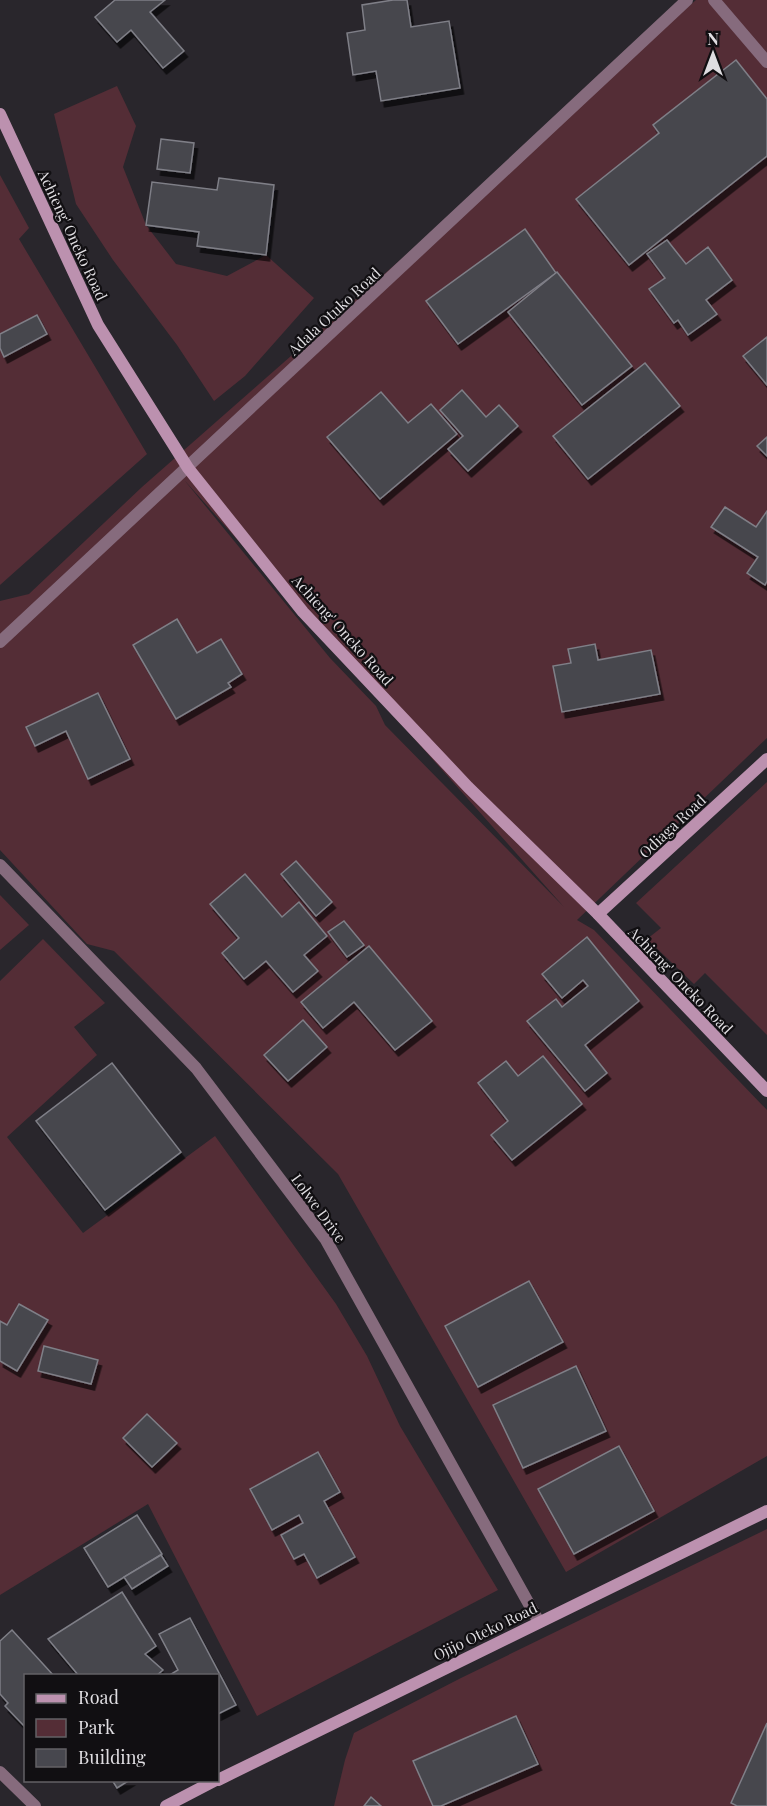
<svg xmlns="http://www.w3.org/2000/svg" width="767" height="1806" font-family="'Playfair Display',serif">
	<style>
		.green { fill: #542d36; fill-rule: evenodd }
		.building { fill: #47474e; stroke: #7f7f87; stroke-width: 1.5; filter: url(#shadow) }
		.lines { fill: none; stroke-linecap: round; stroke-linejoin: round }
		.minor { stroke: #866b7d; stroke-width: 12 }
		.tertiary { stroke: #866b7d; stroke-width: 12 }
		.secondary { stroke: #bc91af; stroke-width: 12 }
		.labels { text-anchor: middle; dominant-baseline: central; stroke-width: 4.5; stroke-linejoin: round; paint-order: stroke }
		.street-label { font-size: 15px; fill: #dfdde1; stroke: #110f12 }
	</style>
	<defs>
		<filter id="shadow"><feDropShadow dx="3.5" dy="6" stdDeviation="0" flood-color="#0009"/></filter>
	</defs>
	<rect width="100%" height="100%" fill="#29262c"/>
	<g class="green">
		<path d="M696,0h71v738l-190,182 17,10 173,180v346l-201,116 -228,-398 -224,-223 -27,-7 -87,-94v-249l29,-7 113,-107zM185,481l1,1 378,425 -179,-182 -9,-19 -46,-48z"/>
		<path d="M117,86l19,40 -13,41 23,58 30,39 51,12 39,-21 48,43 -69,78 -31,25 -37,-56 -64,-85 -37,-56 -22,-90z"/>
		<path d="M0,175l29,53 -10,11 128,215 -147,131z"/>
		<path d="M767,782v253l-62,-62 -11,11 -47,-45 14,-11 -25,-25z"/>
		<path d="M0,895l29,30 -29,25z"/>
		<path d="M43,939l62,64 -31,24 23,28 -90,82 76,96 132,-97 121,168 31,52 33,70 98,164 -241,126 -109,-212 -148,91v-614z"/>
		<path d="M767,1529v277h-433l11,-46 9,-27 107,-55z"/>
	</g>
	<g class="building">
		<path d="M115,0h50l-15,12 34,39 -21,17 -32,-38 -14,12 -22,-25z"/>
		<path d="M393,0h14l4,27 38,-6 11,67 -79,13 -5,-30 -23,4 -6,-42 18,-3 -3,-25z"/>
		<path d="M736,60l31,39v57l-138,109 -53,-66 83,-66 -6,-8z"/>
		<path d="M161,139l33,4 -4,30 -33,-4z"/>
		<path d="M219,178l55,7 -8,70 -69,-9 2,-14 -53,-7 6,-43 65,8z"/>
		<path d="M525,229l31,44 -98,71 -32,-43z"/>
		<path d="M667,240l19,24 22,-17 24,33 -26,20 11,14 -29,21 -10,-15 -4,3 -25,-34 16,-11 -18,-24z"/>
		<path d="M557,272l75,94 -50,39 -74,-93z"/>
		<path d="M37,315l10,19 -43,23 -4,-9v-14z"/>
		<path d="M767,337v48l-24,-29z"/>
		<path d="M645,363l35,43 -92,73 -35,-43z"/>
		<path d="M462,390l24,27 13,-12 19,21 -50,45 -20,-22 15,-13 -23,-26z"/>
		<path d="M381,392l27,31 23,-19 26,30 -77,65 -53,-62z"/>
		<path d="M767,437v19l-10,-10z"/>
		<path d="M725,507l31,20 11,-16v70l-2,4 -18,-12 11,-16 -47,-30z"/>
		<path d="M177,619l20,34 24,-14 21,35 -14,9 3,4 -55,32 -43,-74z"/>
		<path d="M595,644l3,16 53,-10 9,44 -98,18 -9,-46 18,-3 -3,-14z"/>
		<path d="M98,693l32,66 -42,20 -22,-48 -31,15 -9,-19z"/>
		<path d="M296,861l36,41 -16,14 -35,-42z"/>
		<path d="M245,874l37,43 17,-15 28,34 -23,19 14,16 -25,21 -27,-31 -22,18 -22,-26 17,-15 -29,-34z"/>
		<path d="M344,921l20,24 -17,12 -19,-25z"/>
		<path d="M587,937l52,64 -54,44 22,28 -22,18 -58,-70 29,-22 6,8 26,-21 -5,-6 -21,18 -20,-24z"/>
		<path d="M369,946l63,75 -37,29 -41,-48 -31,26 -22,-26z"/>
		<path d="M303,1020l24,27 -39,34 -24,-26z"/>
		<path d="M543,1056l39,48 -70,56 -21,-25 17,-14 -30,-38 28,-22 12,15z"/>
		<path d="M112,1063l69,89 -76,58 -69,-89z"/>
		<path d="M529,1281l34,61 -85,45 -33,-61z"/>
		<path d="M19,1304l29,16 -31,51 -17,-10v-40l7,4z"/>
		<path d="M44,1346l54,14 -7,24 -53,-13z"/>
		<path d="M576,1366l30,65 -83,37 -30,-63z"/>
		<path d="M147,1414l30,29 -25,24 -29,-29z"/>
		<path d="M619,1446l35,65 -80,43 -36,-65z"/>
		<path d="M318,1452l22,40 -16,9 31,56 -38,21 -13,-24 -10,5 -13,-24 22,-12 -4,-8 -27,15 -22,-41z"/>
		<path d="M137,1515l25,39 -54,33 -24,-39z"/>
		<path d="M161,1555l7,11 -36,23 -8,-12z"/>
		<path d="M122,1592l34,54 -11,8 18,16 -7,6h-77l-31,-37z"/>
		<path d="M190,1618l46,87 -18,9v-38h-50l10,-6 -19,-36z"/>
		<path d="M12,1630l42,46h-28v52l-21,-22 3,-3 -8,-9v-53z"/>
		<path d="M516,1716l22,48 -97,42h-8l-20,-45z"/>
		<path d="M767,1723v83h-30l-6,-3z"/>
		<path d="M112,1780h18l-13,8z"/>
		<path d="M371,1797l10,9h-17z"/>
	</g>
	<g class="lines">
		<g class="minor">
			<path d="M714,0l53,62"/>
			<path d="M0,865l196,203 130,172 213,382"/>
		</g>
		<g class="tertiary">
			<path d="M0,642l687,-642"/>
			<path d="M0,1772l35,34"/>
		</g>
		<g class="secondary">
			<path d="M0,114l98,211 90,143 115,144 165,175 130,127 169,177"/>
			<path d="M598,914l169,-155"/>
			<path d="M218,1780l549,-269"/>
			<path d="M166,1806l50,-26"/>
		</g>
	</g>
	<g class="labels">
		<g class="street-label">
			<text transform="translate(73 235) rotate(65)">Achieng' Oneko Road</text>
			<text transform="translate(334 311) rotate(-43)">Adala Otuko Road</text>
			<text transform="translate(343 630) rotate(48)">Achieng' Oneko Road</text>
			<text transform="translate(672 826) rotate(-43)">Odiaga Road</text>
			<text transform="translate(681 980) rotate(46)">Achieng' Oneko Road</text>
			<text transform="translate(319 1208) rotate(54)">Lolwe Drive</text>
			<text transform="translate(485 1631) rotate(-26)">Ojijo Oteko Road</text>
		</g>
	</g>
	<rect x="24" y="1674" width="195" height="108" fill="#110f12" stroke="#636165" stroke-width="1.5"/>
	<rect x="36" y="1694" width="30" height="9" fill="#bc91af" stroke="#636165" stroke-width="1.5"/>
	<text x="78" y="1704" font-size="18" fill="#dfdde1">Road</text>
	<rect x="36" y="1719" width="30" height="18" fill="#542d36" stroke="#636165" stroke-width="1.5"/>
	<text x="78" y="1734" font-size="18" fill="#dfdde1">Park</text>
	<rect x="36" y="1749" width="30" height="18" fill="#47474e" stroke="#636165" stroke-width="1.5"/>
	<text x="78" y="1764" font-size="18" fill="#dfdde1">Building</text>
	<g transform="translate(713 54)" stroke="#110f12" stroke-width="4.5" paint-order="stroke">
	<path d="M0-4.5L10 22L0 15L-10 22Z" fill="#dfdde1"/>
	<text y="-9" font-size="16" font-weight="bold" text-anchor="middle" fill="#dfdde1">N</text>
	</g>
</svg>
